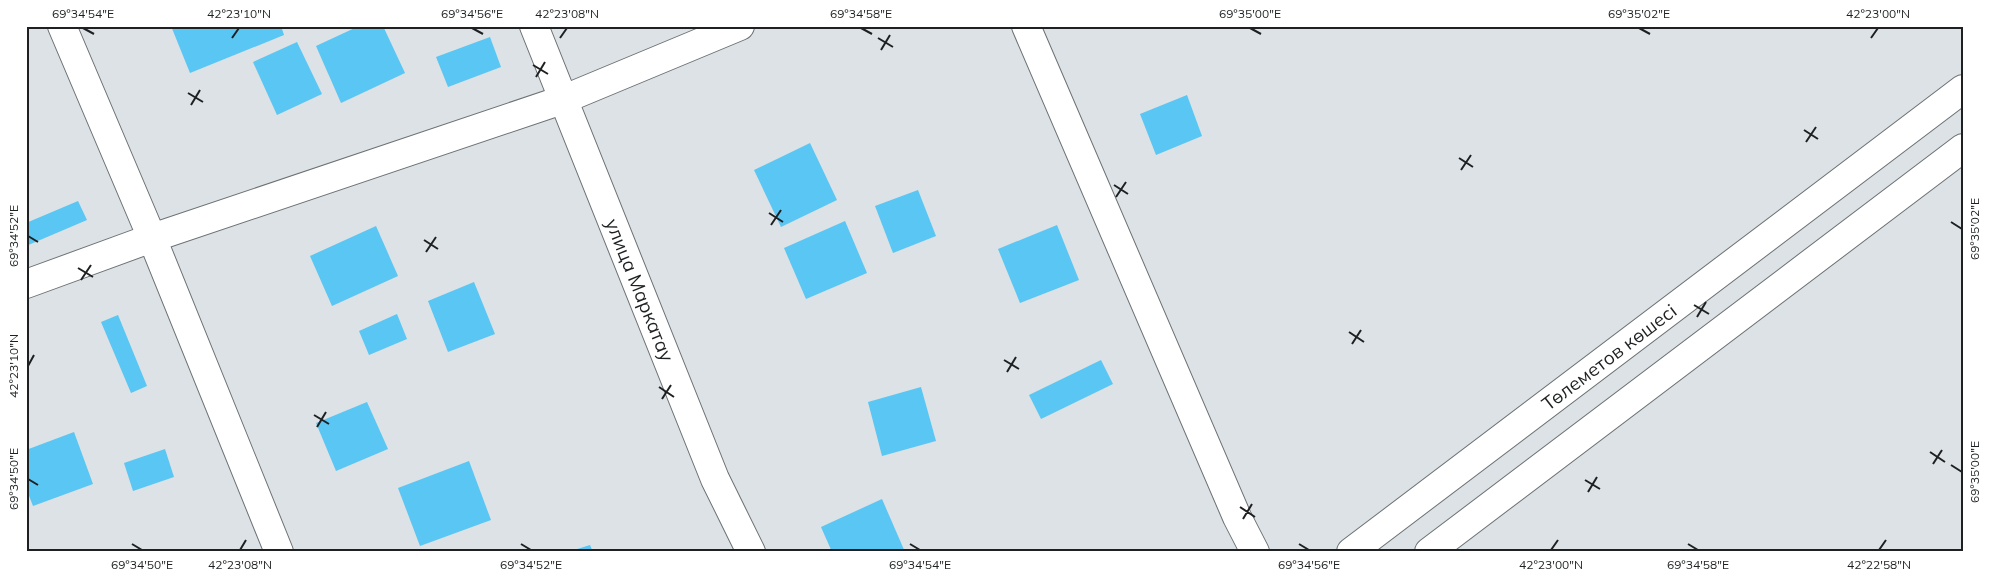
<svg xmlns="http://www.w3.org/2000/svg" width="1989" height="578" font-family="Mulish,sans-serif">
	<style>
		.building { fill: #59c6f3 }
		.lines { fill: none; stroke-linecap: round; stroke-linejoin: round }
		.minor-casing { stroke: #6c7173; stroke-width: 30 }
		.major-casing { stroke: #6c7173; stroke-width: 30 }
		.minor { stroke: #fff; stroke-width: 28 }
		.major { stroke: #fff; stroke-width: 28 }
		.ticks { fill: none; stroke: #1e2021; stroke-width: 2 }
		.labels { text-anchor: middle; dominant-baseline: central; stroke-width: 5; stroke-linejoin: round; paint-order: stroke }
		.street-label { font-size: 19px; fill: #1e2021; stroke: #fff }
		.neatline { fill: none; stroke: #1e2021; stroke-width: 2 }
		.ticks-label { font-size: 12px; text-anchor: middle; fill: #1e2021 }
	</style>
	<rect width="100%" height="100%" fill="#dce2e5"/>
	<g class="building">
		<path d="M171,26h110l3,9 -94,38z"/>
		<path d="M359,26h24l22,47 -64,30 -25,-57z"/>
		<path d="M490,37l11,30 -53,20 -12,-30z"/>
		<path d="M297,42l25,52 -45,21 -24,-53z"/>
		<path d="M1187,95l15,41 -46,19 -16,-41z"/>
		<path d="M810,143l27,57 -56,27 -27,-57z"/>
		<path d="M918,190l18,46 -43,17 -18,-47z"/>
		<path d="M78,201l9,19 -61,26v-23z"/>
		<path d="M845,221l22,52 -61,26 -22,-51z"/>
		<path d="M1057,225l22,55 -59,23 -22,-54z"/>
		<path d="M376,226l22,50 -66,30 -22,-50z"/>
		<path d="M474,282l21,52 -47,18 -20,-51z"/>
		<path d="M397,314l10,25 -38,16 -10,-24z"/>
		<path d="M118,315l29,71 -16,7 -30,-71z"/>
		<path d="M1101,360l12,24 -72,35 -12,-24z"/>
		<path d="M921,387l15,54 -54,15 -14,-54z"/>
		<path d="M367,402l21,47 -52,22 -20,-48z"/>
		<path d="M74,432l19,52 -60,22 -7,-18v-38z"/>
		<path d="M165,449l9,28 -41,14 -9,-28z"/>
		<path d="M469,461l22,59 -71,26 -22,-58z"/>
		<path d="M882,499l23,53h-73l-11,-25z"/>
		<path d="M590,545l3,7h-22v-1z"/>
	</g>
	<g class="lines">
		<g class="minor-casing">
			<g id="minor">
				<path d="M62,26l90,212 127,314"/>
				<path d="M534,26l181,453 36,73"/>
				<path d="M1026,26l211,491 18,35"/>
				<path d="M26,284l126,-46 410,-138 178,-74"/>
			</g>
		</g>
		<g class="major-casing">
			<g id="major">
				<path d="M1351,552l612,-463"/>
				<path d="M1429,552l534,-404"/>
			</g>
		</g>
		<use href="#minor" class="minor"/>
		<use href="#major" class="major"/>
	</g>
	<path class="ticks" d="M83,28l11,6M472,28l11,6M861,28l11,6M1250,28l11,6M1639,28l11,6M232,38l7,-10M560,38l7,-10M878,38l15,9M1871,38l7,-10M881,50l9,-15M533,65l15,9M536,77l9,-15M188,93l15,9M191,105l9,-15M1804,130l14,9M1806,142l10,-15M1459,158l14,9M1461,170l10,-15M1114,185l14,9M1116,197l10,-15M769,213l14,9M1951,222l11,7M771,225l10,-15M28,236l10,6M424,240l14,9M426,252l10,-15M78,268l15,9M81,280l10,-15M1694,305l15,9M1697,317l9,-15M1349,332l15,10M1352,344l9,-14M1004,360l15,9M28,366l6,-11M1007,372l9,-15M659,387l15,10M662,399l9,-14M314,415l15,9M317,427l9,-15M1930,452l15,10M1933,464l9,-14M1951,465l11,7M28,479l10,6M1585,480l15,9M1588,492l9,-15M1240,507l15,10M1243,519l9,-15M132,544l10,6M521,544l10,6M910,544l10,6M1299,544l10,6M1688,544l10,6M240,550l6,-10M1551,550l7,-10M1879,550l7,-10"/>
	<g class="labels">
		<g class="street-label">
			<text transform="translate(640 290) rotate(68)">улица Маркатау</text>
			<text transform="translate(1609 357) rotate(-37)">Төлеметов көшесі</text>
		</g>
	</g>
	<rect width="1989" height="578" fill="none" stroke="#ffffff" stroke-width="55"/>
	<rect x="28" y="28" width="1934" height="522" class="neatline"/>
	<g class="ticks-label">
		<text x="83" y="18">69°34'54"E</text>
		<text x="239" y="18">42°23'10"N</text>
		<text x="472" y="18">69°34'56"E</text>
		<text x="567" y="18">42°23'08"N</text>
		<text x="861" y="18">69°34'58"E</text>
		<text x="1250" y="18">69°35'00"E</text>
		<text x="1639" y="18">69°35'02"E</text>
		<text x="1878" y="18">42°23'00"N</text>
		<text transform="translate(1975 229) rotate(-90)" y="4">69°35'02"E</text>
		<text transform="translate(14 236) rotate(-90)" y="4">69°34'52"E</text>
		<text transform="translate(14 366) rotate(-90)" y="4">42°23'10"N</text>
		<text transform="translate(1975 472) rotate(-90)" y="4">69°35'00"E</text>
		<text transform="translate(14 479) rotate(-90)" y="4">69°34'50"E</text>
		<text x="142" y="569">69°34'50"E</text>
		<text x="240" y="569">42°23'08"N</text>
		<text x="531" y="569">69°34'52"E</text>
		<text x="920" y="569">69°34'54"E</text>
		<text x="1309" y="569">69°34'56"E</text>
		<text x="1551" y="569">42°23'00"N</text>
		<text x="1698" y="569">69°34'58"E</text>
		<text x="1879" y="569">42°22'58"N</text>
	</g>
</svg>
